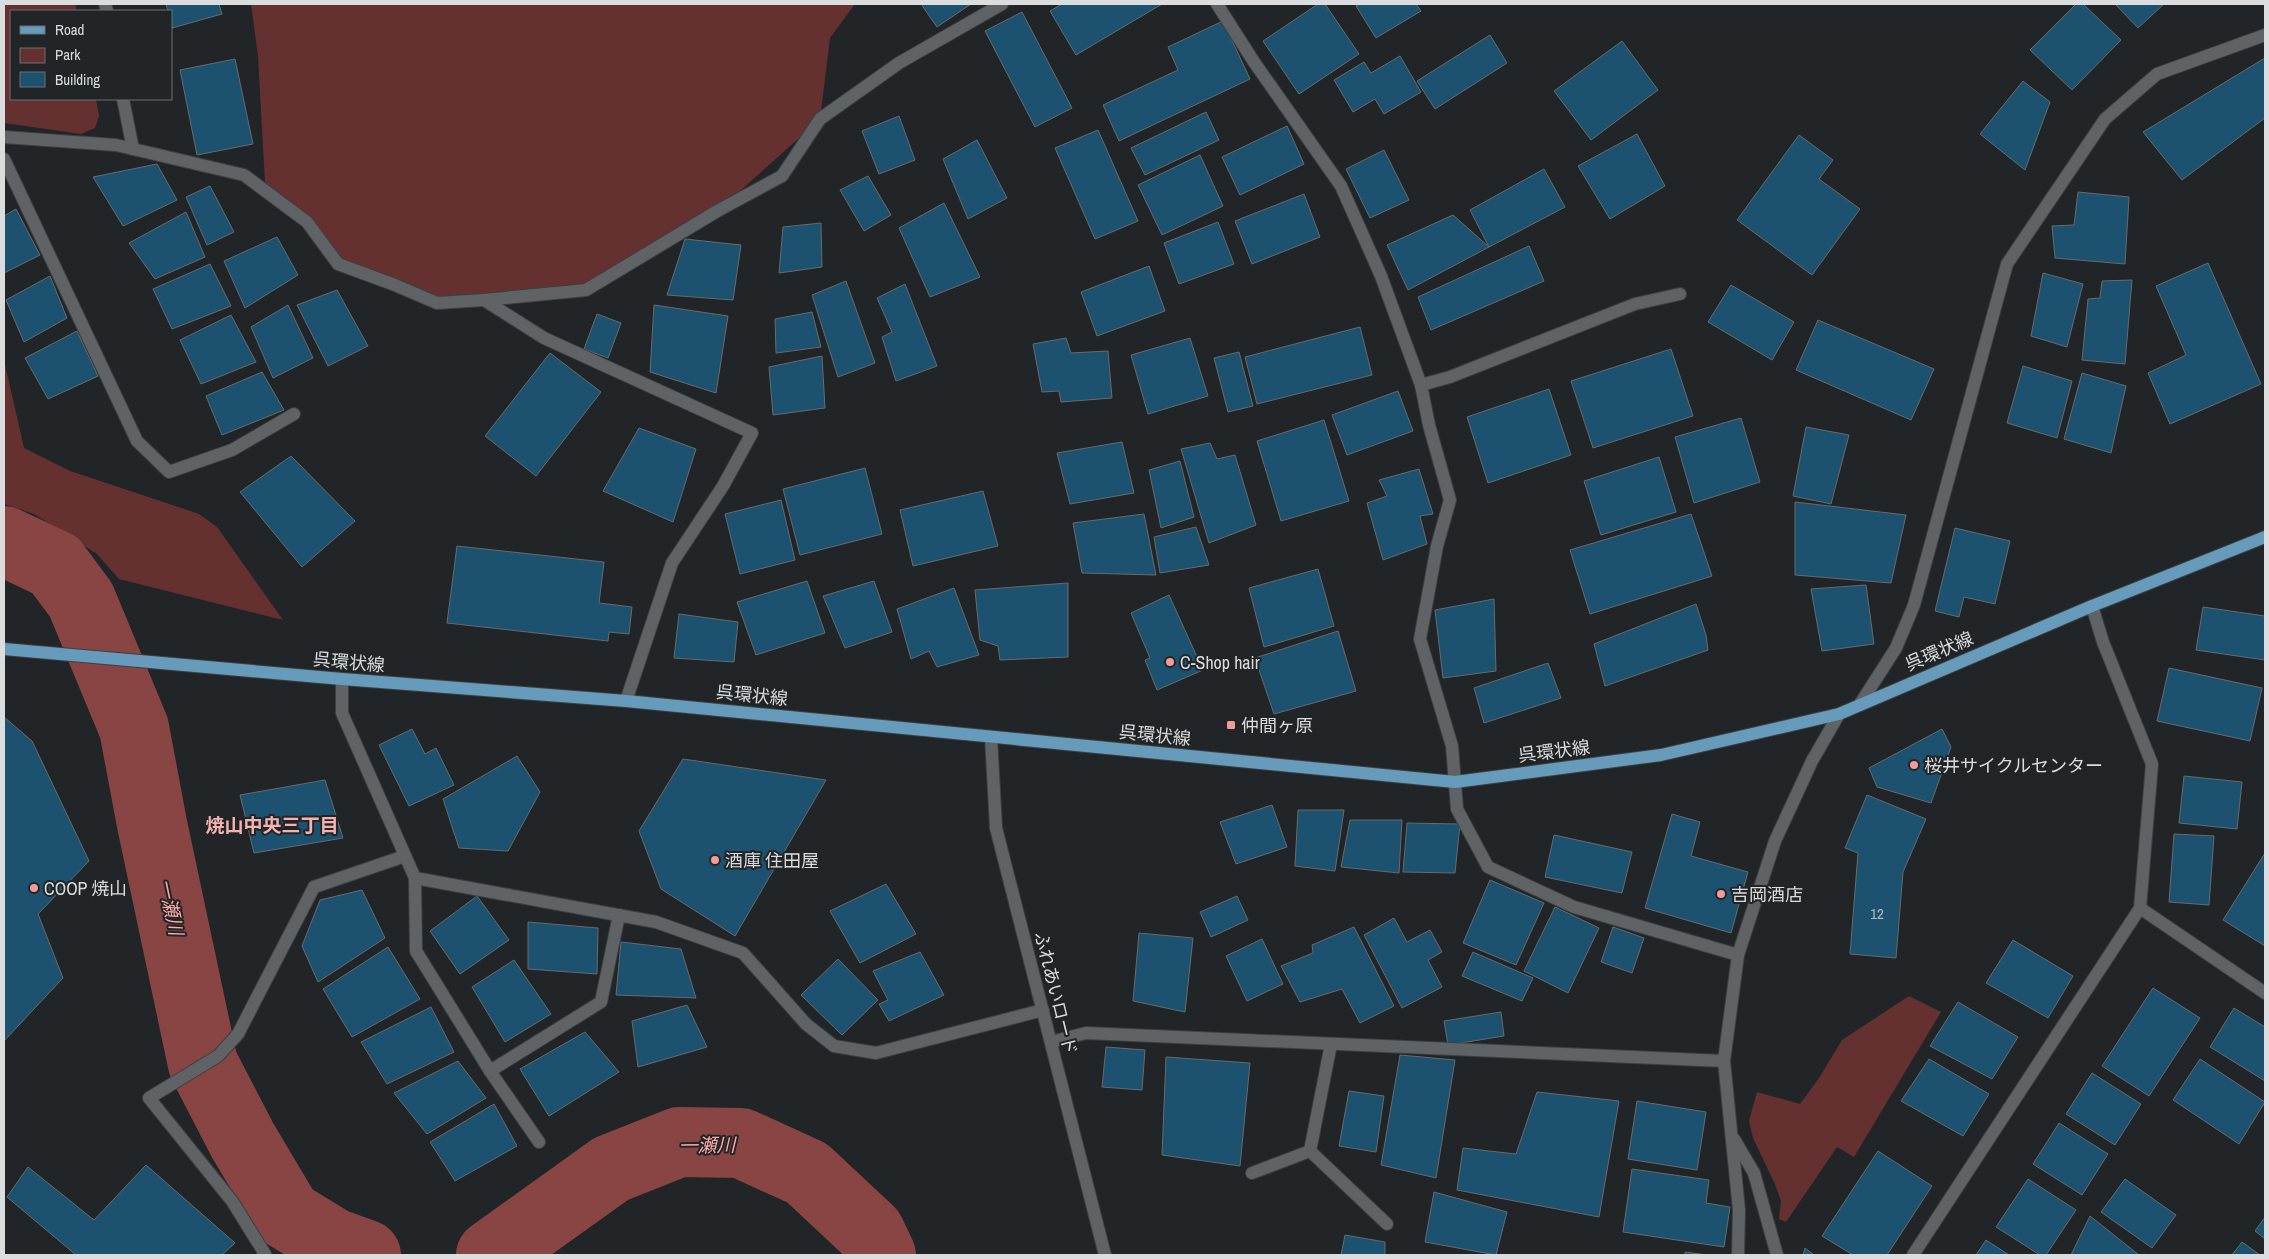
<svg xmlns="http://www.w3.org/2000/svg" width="2269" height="1259" font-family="'Archivo Narrow','Noto Sans JP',sans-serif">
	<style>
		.green { fill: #653130 }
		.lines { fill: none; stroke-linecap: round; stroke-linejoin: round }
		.river { stroke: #884543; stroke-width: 70 }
		.building { fill: #1c526f; stroke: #676b6d }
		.minor-casing { stroke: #3d3f41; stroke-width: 14 }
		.major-casing { stroke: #3d3f41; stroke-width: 14 }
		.minor { stroke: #606366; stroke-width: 12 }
		.major { stroke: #679bbb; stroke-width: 12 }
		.poi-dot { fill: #f59b97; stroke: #222527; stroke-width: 2 }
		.labels { text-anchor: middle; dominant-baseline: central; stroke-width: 4; stroke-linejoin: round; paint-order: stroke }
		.number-label { font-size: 15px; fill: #aabac2 }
		.street-label { font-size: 18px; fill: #dadcdd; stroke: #222527 }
		.poi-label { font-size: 18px; fill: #dadcdd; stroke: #222527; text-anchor: start }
		.neighbourhood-label { font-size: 19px; font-weight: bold; fill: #f6b2ae; stroke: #222527 }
		.water-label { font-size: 19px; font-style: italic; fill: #feaba7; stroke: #222527 }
	</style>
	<rect width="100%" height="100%" fill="#222527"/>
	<g class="green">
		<path d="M4,4h71l2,7h-66v88h85l3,17 -4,12 -14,6 -77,-11z"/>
		<path d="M251,4h604l-25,34 -10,81 -101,91 -133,80 -149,13 -99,-39 -73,-82 -7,-126z"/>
		<path d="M4,360l20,88 46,23 129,43 18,13 66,93 -164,-41 -22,-25 -63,-40 -30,-10z"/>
		<path d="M1909,996l32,16 -87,145 -17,-10 -51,75 -7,-3 2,-18 -6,-17 -22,-46 -4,-17 8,-29 43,12 19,-26 23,-38z"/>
	</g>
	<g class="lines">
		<g class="river">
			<path d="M4,541l51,24 26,35 53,128 18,96 51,240 40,77 44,74 46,28 33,12"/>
			<path d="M491,1255l120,-86 68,-27 62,1 66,30 63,59 11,23"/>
		</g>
	</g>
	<g class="building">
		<path d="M166,4h53l3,10 -50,14 -1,-17h-3z"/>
		<path d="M921,4h50l-34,23z"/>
		<path d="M1062,4h100l-86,51 -26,-44z"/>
		<path d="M1318,4h7l34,50 -60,40 -36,-53z"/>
		<path d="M1360,4h56l5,7 -45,27 -20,-32z"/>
		<path d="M2076,4h7l38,36 -49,50 -42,-40z"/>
		<path d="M2115,4h49l-26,24z"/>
		<path d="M1022,12l50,96 -37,19 -50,-96z"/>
		<path d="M1223,21l27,58 -131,62 -16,-36 75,-35 -10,-23z"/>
		<path d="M1490,35l17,28 -72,46 -18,-28z"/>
		<path d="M1622,41l36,49 -67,50 -37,-49z"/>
		<path d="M1400,56l21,36 -37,22 -9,-15 -22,13 -19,-32 30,-18 7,11z"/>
		<path d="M2265,58v60l-83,62 -39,-48z"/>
		<path d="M235,59l18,85 -56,11 -17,-85z"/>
		<path d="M2023,81l27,21 -25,68 -45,-36z"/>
		<path d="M1206,112l13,28 -74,35 -14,-27z"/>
		<path d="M899,116l16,44 -36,14 -17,-43z"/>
		<path d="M1287,126l17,38 -64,31 -18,-38z"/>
		<path d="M1098,130l40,91 -43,18 -40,-91z"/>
		<path d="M1637,134l28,52 -55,33 -32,-53z"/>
		<path d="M1799,135l34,25 -14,19 41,30 -48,66 -75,-55z"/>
		<path d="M977,140l30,58 -39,21 -25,-60z"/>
		<path d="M1384,150l25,50 -39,18 -24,-49z"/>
		<path d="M1200,155l23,51 -61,29 -24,-50z"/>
		<path d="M157,164l20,36 -54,26 -30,-49z"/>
		<path d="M1544,169l21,38 -76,40 -19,-37z"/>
		<path d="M868,176l23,39 -27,16 -24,-41z"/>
		<path d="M210,186l24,46 -27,13 -21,-48z"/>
		<path d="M2078,192l51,5 -4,67 -70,-6 -3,-32 22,-1z"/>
		<path d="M1304,194l16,43 -68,27 -17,-43z"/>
		<path d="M944,203l36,74 -50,20 -31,-69z"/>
		<path d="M16,209l24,46 -36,18v-57z"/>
		<path d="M186,212l19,45 -50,22 -26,-36z"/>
		<path d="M1453,215l36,32 -81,43 -21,-45z"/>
		<path d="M1218,222l16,42 -55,20 -15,-41z"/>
		<path d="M821,223l1,44 -43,6 4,-46z"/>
		<path d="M277,237l21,38 -53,33 -21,-47z"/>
		<path d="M685,239l56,6 -8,55 -66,-5z"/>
		<path d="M1529,246l15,35 -113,49 -13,-33z"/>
		<path d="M2208,263l53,121 -91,40 -22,-51 38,-18 -30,-69z"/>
		<path d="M210,264l21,42 -59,23 -19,-40z"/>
		<path d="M1149,266l16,45 -68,25 -16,-44z"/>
		<path d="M2043,273l40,11 -16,63 -36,-11z"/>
		<path d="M50,276l17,42 -43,24 -18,-42z"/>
		<path d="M2132,280l-7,84 -43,-4 6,-61 12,-1 2,-17z"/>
		<path d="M846,281l29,82 -37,14 -26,-82z"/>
		<path d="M905,284l32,82 -41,15 -14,-44 10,-5 -15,-34z"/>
		<path d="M1731,285l63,37 -22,38 -64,-38z"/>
		<path d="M337,290l31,56 -40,20 -31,-61z"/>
		<path d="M288,305l25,53 -40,20 -22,-51z"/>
		<path d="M654,305l74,11 -12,77 -66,-21z"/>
		<path d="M812,312l9,35 -45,6 -1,-34z"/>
		<path d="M597,314l24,9 -13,35 -24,-9z"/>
		<path d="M231,315l25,47 -55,22 -21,-44z"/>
		<path d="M1818,320l116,49 -23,51 -115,-50z"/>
		<path d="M1360,327l12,48 -115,29 -12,-47z"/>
		<path d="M77,331l21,45 -50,23 -23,-41z"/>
		<path d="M1066,338l5,15 37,-2 4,47 -51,4 -2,-11 -17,1 -9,-48z"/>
		<path d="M1190,338l18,58 -60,18 -17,-59z"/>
		<path d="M1671,349l22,67 -100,32 -22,-67z"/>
		<path d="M1239,352l14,54 -25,6 -14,-54z"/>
		<path d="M550,353l51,39 -65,84 -51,-40z"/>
		<path d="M822,356l3,52 -52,7 -4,-48z"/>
		<path d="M2023,366l49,15 -15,57 -50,-15z"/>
		<path d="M262,372l22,38 -62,25 -16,-39z"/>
		<path d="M2082,373l44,13 -15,67 -47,-14z"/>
		<path d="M1549,389l22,66 -83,28 -21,-66z"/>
		<path d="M1398,391l15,40 -66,24 -15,-40z"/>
		<path d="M1741,418l19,64 -66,21 -19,-66z"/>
		<path d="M1324,420l25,81 -68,20 -24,-80z"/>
		<path d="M1806,427l43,8 -18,69 -38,-8z"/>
		<path d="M639,428l57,21 -23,73 -70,-31z"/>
		<path d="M1122,442l12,51 -64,11 -13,-51z"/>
		<path d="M1210,443l7,16 18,-4 21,70 -47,18 -28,-94z"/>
		<path d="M291,456l64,65 -53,46 -62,-75z"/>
		<path d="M1659,457l17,55 -75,23 -17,-54z"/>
		<path d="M1180,461l14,56 -33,11 -12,-58z"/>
		<path d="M865,468l17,66 -82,21 -17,-66z"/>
		<path d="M1419,469l14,45 -13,2 7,28 -44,16 -16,-57 20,-7 -8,-16z"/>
		<path d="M983,491l15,55 -85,20 -13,-56z"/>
		<path d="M781,500l14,60 -55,14 -15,-60z"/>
		<path d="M1795,502l111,13 -15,68 -96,-8z"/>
		<path d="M1144,514l12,61 -74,-2 -9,-50z"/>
		<path d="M1691,514l21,62 -122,38 -20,-64z"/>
		<path d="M1196,527l13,38 -49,8 -6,-36z"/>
		<path d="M1955,528l55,13 -15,63 -31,-7 -5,20 -24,-6z"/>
		<path d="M457,546l147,16 -5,41 33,4 -3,27 -20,-2 -1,9 -161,-18z"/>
		<path d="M1318,569l16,57 -70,21 -15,-59z"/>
		<path d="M807,581l18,52 -69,22 -19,-53z"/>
		<path d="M874,581l18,51 -47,16 -22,-52z"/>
		<path d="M1068,583v74l-68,3 -2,-14 -18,-6 -5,-50z"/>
		<path d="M1866,585l8,59 -52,7 -11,-62z"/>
		<path d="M954,588l25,67 -42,12 -8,-16 -18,8 -14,-50z"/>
		<path d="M1169,595l34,75 -46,20 -12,-30 5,-2 -19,-45z"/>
		<path d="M1494,599l2,72 -53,7 -8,-68z"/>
		<path d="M1696,604l10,31 2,15 -103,36 -11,-42z"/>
		<path d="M2203,607l62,9v44l-69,-10z"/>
		<path d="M679,614l59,8 -4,40 -60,-4z"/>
		<path d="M1338,631l18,60 -82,23 -19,-56z"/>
		<path d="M1548,663l13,35 -77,25 -10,-35z"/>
		<path d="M2169,668l93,20 -12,53 -93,-20z"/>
		<path d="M4,717l28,24 57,120 -51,53 25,64 -59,63z"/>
		<path d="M412,729l13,25 11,-6 18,37 -45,21 -30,-61z"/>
		<path d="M1942,729l9,18 -20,56 -54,-16 -8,-19z"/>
		<path d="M517,756l23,36 -32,59 -49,-3 -16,-49z"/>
		<path d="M683,759l143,21 -91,156 -74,-47 -22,-58z"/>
		<path d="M2184,776l58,6 -5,47 -58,-6z"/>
		<path d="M325,780l18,58 -89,15 -14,-58z"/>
		<path d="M1867,795l59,24 -23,53 -7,86 -46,-4 8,-101 -13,-5z"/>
		<path d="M1272,805l15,42 -51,17 -16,-42z"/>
		<path d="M1298,810h46l-9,61 -40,-5z"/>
		<path d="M1672,814l28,8 -9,34 57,16 -17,61 -86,-25z"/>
		<path d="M1350,820h52l-3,53 -58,-6z"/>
		<path d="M1407,823l53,1 -5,49 -52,-1z"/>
		<path d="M2174,834l40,2 -5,69 -40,-3z"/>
		<path d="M1554,835l78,17 -10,41 -77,-16z"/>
		<path d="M2265,853v93l-42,-26z"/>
		<path d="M1490,880l54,23 -28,62 -53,-22z"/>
		<path d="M886,884l30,50 -56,29 -30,-52z"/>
		<path d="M362,890l23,48 -67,44 -16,-36 18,-46z"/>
		<path d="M477,896l32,44 -49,34 -30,-43z"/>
		<path d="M1237,896l11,24 -37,17 -11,-25z"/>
		<path d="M1555,907l44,21 -31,65 -44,-22z"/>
		<path d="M1394,918l13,24 23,-12 12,22 -14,8 14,27 -40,21 -38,-73z"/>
		<path d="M528,922l70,6 -1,46 -69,-5z"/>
		<path d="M1354,927l40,79 -34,17 -18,-34 -42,13 -19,-36 32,-13 -1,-8z"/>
		<path d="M1613,927l31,11 -12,35 -31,-11z"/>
		<path d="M1139,933l54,5 -8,74 -52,-11z"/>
		<path d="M1262,939l21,45 -36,17 -21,-45z"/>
		<path d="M2013,940l60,36 -25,42 -62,-35z"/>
		<path d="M621,942l60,7 15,49 -80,-3z"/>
		<path d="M388,947l32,52 -68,38 -29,-48z"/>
		<path d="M920,952l24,43 -55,26 -10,-17 9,-4 -15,-29z"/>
		<path d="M1473,952l60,26 -11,23 -60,-25z"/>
		<path d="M838,959l40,41 -36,35 -41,-40z"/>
		<path d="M514,960l37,54 -46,28 -33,-55z"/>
		<path d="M2153,988l47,30 -51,78 -47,-30z"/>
		<path d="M1958,1002l60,35 -26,42 -62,-33z"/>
		<path d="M687,1005l20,42 -69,20 -6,-46z"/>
		<path d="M431,1007l23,45 -67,32 -26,-42z"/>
		<path d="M2234,1008l31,19v54l-55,-34z"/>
		<path d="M1501,1012l3,24 -56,9 -4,-24z"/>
		<path d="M585,1032l34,40 -70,44 -29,-47z"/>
		<path d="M1106,1047l39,3 -3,40 -40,-3z"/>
		<path d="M1400,1055l55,5 -19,118 -55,-13z"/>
		<path d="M1166,1057l84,6 -10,103 -78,-11z"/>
		<path d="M1929,1059l60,35 -26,42 -62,-35z"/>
		<path d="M2200,1059l65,43 -26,42 -66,-44z"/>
		<path d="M458,1061l28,37 -59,36 -33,-41z"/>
		<path d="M2092,1073l49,31 -26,41 -49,-31z"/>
		<path d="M1349,1091l35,5 -8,56 -37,-6z"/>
		<path d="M1537,1092l82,9 -20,116 -142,-27 6,-42 53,6z"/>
		<path d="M1637,1101l69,11 -9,58 -69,-11z"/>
		<path d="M494,1104l23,42 -62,35 -25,-39z"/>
		<path d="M2059,1123l49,31 -26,41 -49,-31z"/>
		<path d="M1878,1151l54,35 -45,69h-34l-31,-19z"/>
		<path d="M146,1165l89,78 -13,12h-146l-69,-58 21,-30 66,53z"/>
		<path d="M1632,1169l77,11 -3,23 24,4 -6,40 -101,-15z"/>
		<path d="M2028,1179l48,31 -30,45h-6l-44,-28z"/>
		<path d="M2125,1179l51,36 -24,33 -51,-36z"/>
		<path d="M1434,1192l73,20 -11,43 -71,-13z"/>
		<path d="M2090,1216l49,39h-68z"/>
		<path d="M2265,1217v22l-10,-8z"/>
		<path d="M1345,1235l40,7v13h-44z"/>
		<path d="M1986,1240l23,15h-33z"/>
		<path d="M2242,1242l18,13h-28z"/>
		<path d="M1805,1248l9,7h-11z"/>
		<path d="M1685,1252l22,3h-22z"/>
	</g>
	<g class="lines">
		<g class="minor-casing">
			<g id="minor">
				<path d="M105,4l2,7"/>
				<path d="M1217,4l37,58 87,124 40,90 40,109 8,40 21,75 -13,46 -17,93 32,107 5,63 31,58 86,40 164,48"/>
				<path d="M123,99l10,50"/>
				<path d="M4,137l112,8 128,30 63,47 31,42 57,21 42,18 47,-3 60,38 208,95 -29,53 -51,77 -46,138"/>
				<path d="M4,159l133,282 32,31 63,-22 62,-36"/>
				<path d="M484,300l102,-10 133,-80 63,-34 38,-57 79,-56 103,-59"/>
				<path d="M1421,385l29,-8 185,-73 45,-10"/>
				<path d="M342,679v34l73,165 241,44 87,31 63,71 28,22 42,7 167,-43"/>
				<path d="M1860,704l36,-56 18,-43 93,-341 98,-145 52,-45 108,-39"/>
				<path d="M991,737l5,91 109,427"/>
				<path d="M415,878l1,73 74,120 49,71"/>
				<path d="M2140,908l125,85"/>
				<path d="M1051,1042l35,-9 638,28"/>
				<path d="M1331,1044l-21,107 77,73"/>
				<path d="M490,1071l111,-69 18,-87"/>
				<path d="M1734,1139l20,34 23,82"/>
				<path d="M1252,1173l58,-22"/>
				<path d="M263,1255l2,-1 -33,-53 -83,-103 69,-42 20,-22 76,-147 91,-31"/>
				<path d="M1738,1255l1,-45 -15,-149 14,-106 37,-114 37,-80 27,-47"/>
				<path d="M1913,1255l227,-347 12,-144 -49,-122 -11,-36"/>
			</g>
		</g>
		<g class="major-casing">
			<path id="major" d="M4,649l338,30 284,22 829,81 206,-27 178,-41 253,-108 173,-69"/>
		</g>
		<use href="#minor" class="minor"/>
		<use href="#major" class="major"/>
	</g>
	<g class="poi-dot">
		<circle cx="1170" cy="662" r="5"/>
		<rect x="1226" y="720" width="10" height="10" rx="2.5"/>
		<circle cx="1914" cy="765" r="5"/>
		<circle cx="715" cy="860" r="5"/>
		<circle cx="34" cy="888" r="5"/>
		<circle cx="1721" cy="894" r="5"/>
	</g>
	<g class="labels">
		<g class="number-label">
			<text x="1877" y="913">12</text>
		</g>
		<g class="street-label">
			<text transform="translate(1939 651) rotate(-23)">呉環状線</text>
			<text transform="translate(349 662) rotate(5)">呉環状線</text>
			<text transform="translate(752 695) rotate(6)">呉環状線</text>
			<text transform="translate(1155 735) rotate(6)">呉環状線</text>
			<text transform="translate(1554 751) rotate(-7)">呉環状線</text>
			<text transform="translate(1056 993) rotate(76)">ふれあいロード</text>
		</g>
		<g class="poi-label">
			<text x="1180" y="662">C-Shop hair</text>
			<text x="1241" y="725">仲間ヶ原</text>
			<text x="1924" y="765">桜井サイクルセンター</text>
			<text x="725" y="860">酒庫 住田屋</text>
			<text x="44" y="888">COOP 焼山</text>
			<text x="1731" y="894">吉岡酒店</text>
		</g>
		<g class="neighbourhood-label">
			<text x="272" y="825">焼山中央三丁目</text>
		</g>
		<g class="water-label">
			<text transform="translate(171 907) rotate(78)">一瀬川</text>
			<text transform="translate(707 1145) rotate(-1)">一瀬川</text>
		</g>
	</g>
	<rect width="2269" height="1259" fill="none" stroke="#dadcdd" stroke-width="10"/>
	<rect x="10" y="10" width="162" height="90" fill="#222527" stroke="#6c6e70"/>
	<rect x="20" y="26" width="25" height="8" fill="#679bbb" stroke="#6c6e70"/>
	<text x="55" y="35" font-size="15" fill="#dadcdd">Road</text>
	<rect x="20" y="48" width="25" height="15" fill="#653130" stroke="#6c6e70"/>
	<text x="55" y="60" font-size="15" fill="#dadcdd">Park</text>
	<rect x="20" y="72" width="25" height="15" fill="#1c526f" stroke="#6c6e70"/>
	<text x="55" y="85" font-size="15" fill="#dadcdd">Building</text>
</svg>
